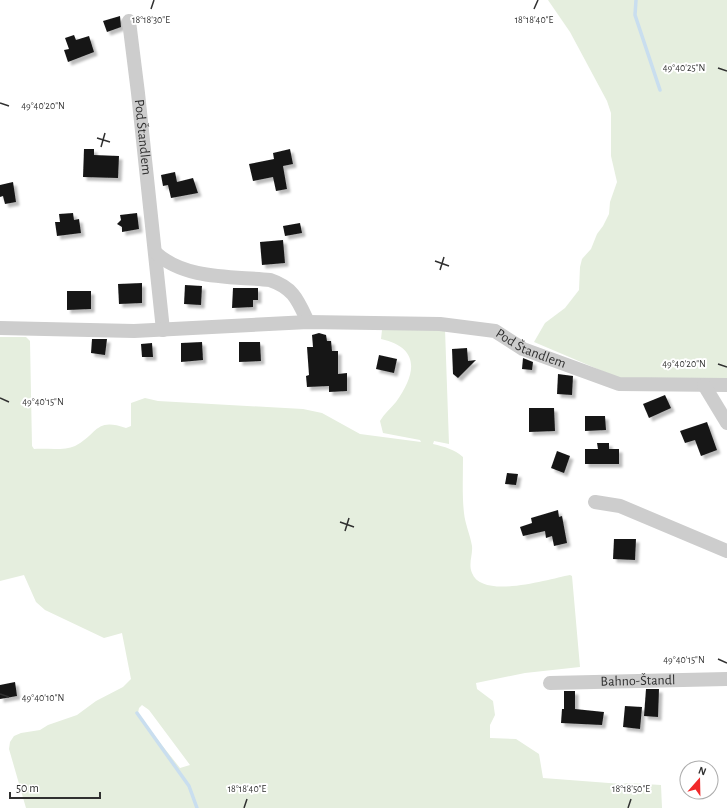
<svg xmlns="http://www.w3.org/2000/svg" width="727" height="808" font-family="'Alegreya Sans',sans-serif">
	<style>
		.green { fill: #e5eede; fill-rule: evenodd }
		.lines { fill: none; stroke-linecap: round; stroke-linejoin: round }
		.stream { stroke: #c9deef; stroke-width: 3.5 }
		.building { fill: #171717; filter: url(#shadow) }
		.street { stroke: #cdcdcd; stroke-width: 14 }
		.ticks { fill: none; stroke: #303030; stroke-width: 1.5 }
		.labels { text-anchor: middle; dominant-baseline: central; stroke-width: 4; stroke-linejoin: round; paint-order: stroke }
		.street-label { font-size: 14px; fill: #303030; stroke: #fff }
		.ticks-label { font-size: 10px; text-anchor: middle; fill: #303030; stroke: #fff; stroke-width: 4; stroke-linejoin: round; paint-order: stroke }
	</style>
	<defs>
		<filter id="shadow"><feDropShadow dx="3.5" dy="3.5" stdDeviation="1" flood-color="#0004"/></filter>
	</defs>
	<rect width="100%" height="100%" fill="#fff"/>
	<g class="green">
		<path d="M548,0h179v380l-99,2 -94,-40 11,-19 20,-15 14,-18 1,-23 2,-8 9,-10 6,-15 6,-8 6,-12 1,-12 7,-20 -6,-26v-43l-4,-12 -37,-69z"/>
		<path d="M445,329l4,115 -15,-3 -1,3c12,3 21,5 30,13 0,19 -1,38 1,56 1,11 6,21 8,33 1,9 -4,18 0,27 10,27 77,6 98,2l2,1 8,91 -55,6 -49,10 1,6 16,12 2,14 -5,10v13l26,1 23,15 4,24 79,6 6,-1 33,2 1,23h-636l-17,-59 1,-7 4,-6 7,-3 19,-3 8,-5 29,-10 19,-14 27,-14 8,-8 -9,-46 -18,5 -59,-28 -9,-8 -12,-27 -24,6v-244h26l4,4 2,105 2,3c12,-1 30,2 41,-3 23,-12 20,-29 51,-18l5,-2v-23l14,-5 13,3 145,8 19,4 38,21 61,8 -1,-2 -37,-7 -3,-12c4,-7 10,-12 16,-19 20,-28 25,-54 -15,-63l1,-9zM142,705l7,5 41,55 -10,3 -38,-48 -4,-7 1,-5z"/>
	</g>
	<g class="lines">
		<g class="stream">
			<path d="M636,0l-1,15 25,75"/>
			<path d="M137,713l52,73 8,22"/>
		</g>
	</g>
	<g class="building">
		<path d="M120,16l1,11 -14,5 -4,-11z"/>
		<path d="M74,35l2,5 13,-4 5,16 -26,10 -4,-12 5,-1 -4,-11z"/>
		<path d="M84,149h10v6l25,1 -1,22 -35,-1z"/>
		<path d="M290,149l3,15 -10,2 4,23 -11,2 -3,-14 -20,4 -4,-17 25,-5 -1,-6z"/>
		<path d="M175,172l2,10 16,-4 5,15 -27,5 -3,-13 -5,1 -2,-11z"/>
		<path d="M13,182l3,20 -11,2 -2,-8 -3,1v-12z"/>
		<path d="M73,213l1,7 5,-1 2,14 -24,3 -2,-14h5l-1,-8z"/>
		<path d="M137,213l2,16 -17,3v-5l-5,-3 4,-4 -1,-5z"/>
		<path d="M300,223l2,10 -17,3 -2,-10z"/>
		<path d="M283,240l2,23 -23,2 -2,-23z"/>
		<path d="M142,283v20l-23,1 -1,-20z"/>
		<path d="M185,285l17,1 -1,19 -17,-1z"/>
		<path d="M233,288h25v12h-5v7l-21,1z"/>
		<path d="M67,291h24v18l-24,1z"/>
		<path d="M319,333l7,2 1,6h4l1,10h6v23l9,-1v18l-18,1v-6l-22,1 -1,-11 3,-1 -2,-28h6l-1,-12z"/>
		<path d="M92,339h15l-2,16 -14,-2z"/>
		<path d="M202,342l1,18 -22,2v-19z"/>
		<path d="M239,342h21l1,19 -22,1z"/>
		<path d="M152,343l1,14h-11l-1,-13z"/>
		<path d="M467,348l1,13 8,-1 -18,18 -5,-4 -1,-25z"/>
		<path d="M379,355l18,4 -3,14 -18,-4z"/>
		<path d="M523,358l10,4 -1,8 -10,-1z"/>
		<path d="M558,374l15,2 -1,19 -15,-1z"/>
		<path d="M665,395l6,13 -22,10 -6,-14z"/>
		<path d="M529,408h25l1,23 -26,1z"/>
		<path d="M585,416h20l1,14 -21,1z"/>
		<path d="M707,422l10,28 -16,6 -6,-16 -10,3 -5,-12z"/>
		<path d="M597,443h12v6h10v15h-34v-15h13z"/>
		<path d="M557,451l13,5 -6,17 -13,-5z"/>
		<path d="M507,473l11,1 -2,11 -11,-1z"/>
		<path d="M558,510l1,7 3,-1 5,27 -13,3 -2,-10 -6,2 -1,-7 -22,5 -3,-9 12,-4 -1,-5z"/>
		<path d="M614,539h22l-1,21 -22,-1z"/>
		<path d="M15,682l2,14 -17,3v-14z"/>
		<path d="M646,689h13l-1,28 -14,-1z"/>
		<path d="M564,691h11v18l29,3 -2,13 -41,-2 1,-14h2z"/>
		<path d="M625,706l17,1 -2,22 -17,-2z"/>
	</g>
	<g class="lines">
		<g class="street">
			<path id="s1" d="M129,21l9,72 25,237"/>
			<path d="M156,253c29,27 77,23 114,27 24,8 28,21 38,42"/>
			<path id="s2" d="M0,328l134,3 174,-9 132,2 55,7 28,18 96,35 108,1"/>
			<path d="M704,385l23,38"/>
			<path d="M595,502l25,4 107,45"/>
			<path id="s3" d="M550,683l177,-4"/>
		</g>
	</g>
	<path class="ticks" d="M151,9l3,-9M534,9l4,-9M718,68l9,3M0,103l9,3M97,138l13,4M101,147l4,-14M435,261l14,5M440,270l4,-13M718,364l9,3M0,398l9,4M340,522l14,5M345,531l4,-13M718,659l9,4M0,694l9,3M244,808l3,-9M628,808l3,-9"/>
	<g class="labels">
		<g class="street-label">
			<text stroke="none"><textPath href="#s1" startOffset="117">Pod Štandlem</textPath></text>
			<text stroke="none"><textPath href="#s2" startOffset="536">Pod Štandlem</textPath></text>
			<text stroke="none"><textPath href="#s3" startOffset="88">Bahno-Štandl</textPath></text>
		</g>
	</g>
	<g class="ticks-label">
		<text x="151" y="23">18°18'30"E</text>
		<text x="534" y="23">18°18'40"E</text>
		<text x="684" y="71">49°40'25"N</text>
		<text x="43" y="109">49°40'20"N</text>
		<text x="684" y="367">49°40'20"N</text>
		<text x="43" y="405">49°40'15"N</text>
		<text x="684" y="663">49°40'15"N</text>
		<text x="43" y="701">49°40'10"N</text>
		<text x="247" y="792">18°18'40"E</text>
		<text x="631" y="792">18°18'50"E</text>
	</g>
	<g transform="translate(699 780) rotate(20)"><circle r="19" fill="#ffffff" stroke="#acacac"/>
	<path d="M0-3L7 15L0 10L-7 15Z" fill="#f1292a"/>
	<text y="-6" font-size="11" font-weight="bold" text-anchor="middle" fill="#303030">N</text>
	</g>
	<path d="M10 792v6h90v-6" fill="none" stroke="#303030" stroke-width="2"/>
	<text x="16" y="792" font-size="12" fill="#303030" stroke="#ffffff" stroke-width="3" paint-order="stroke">50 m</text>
</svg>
